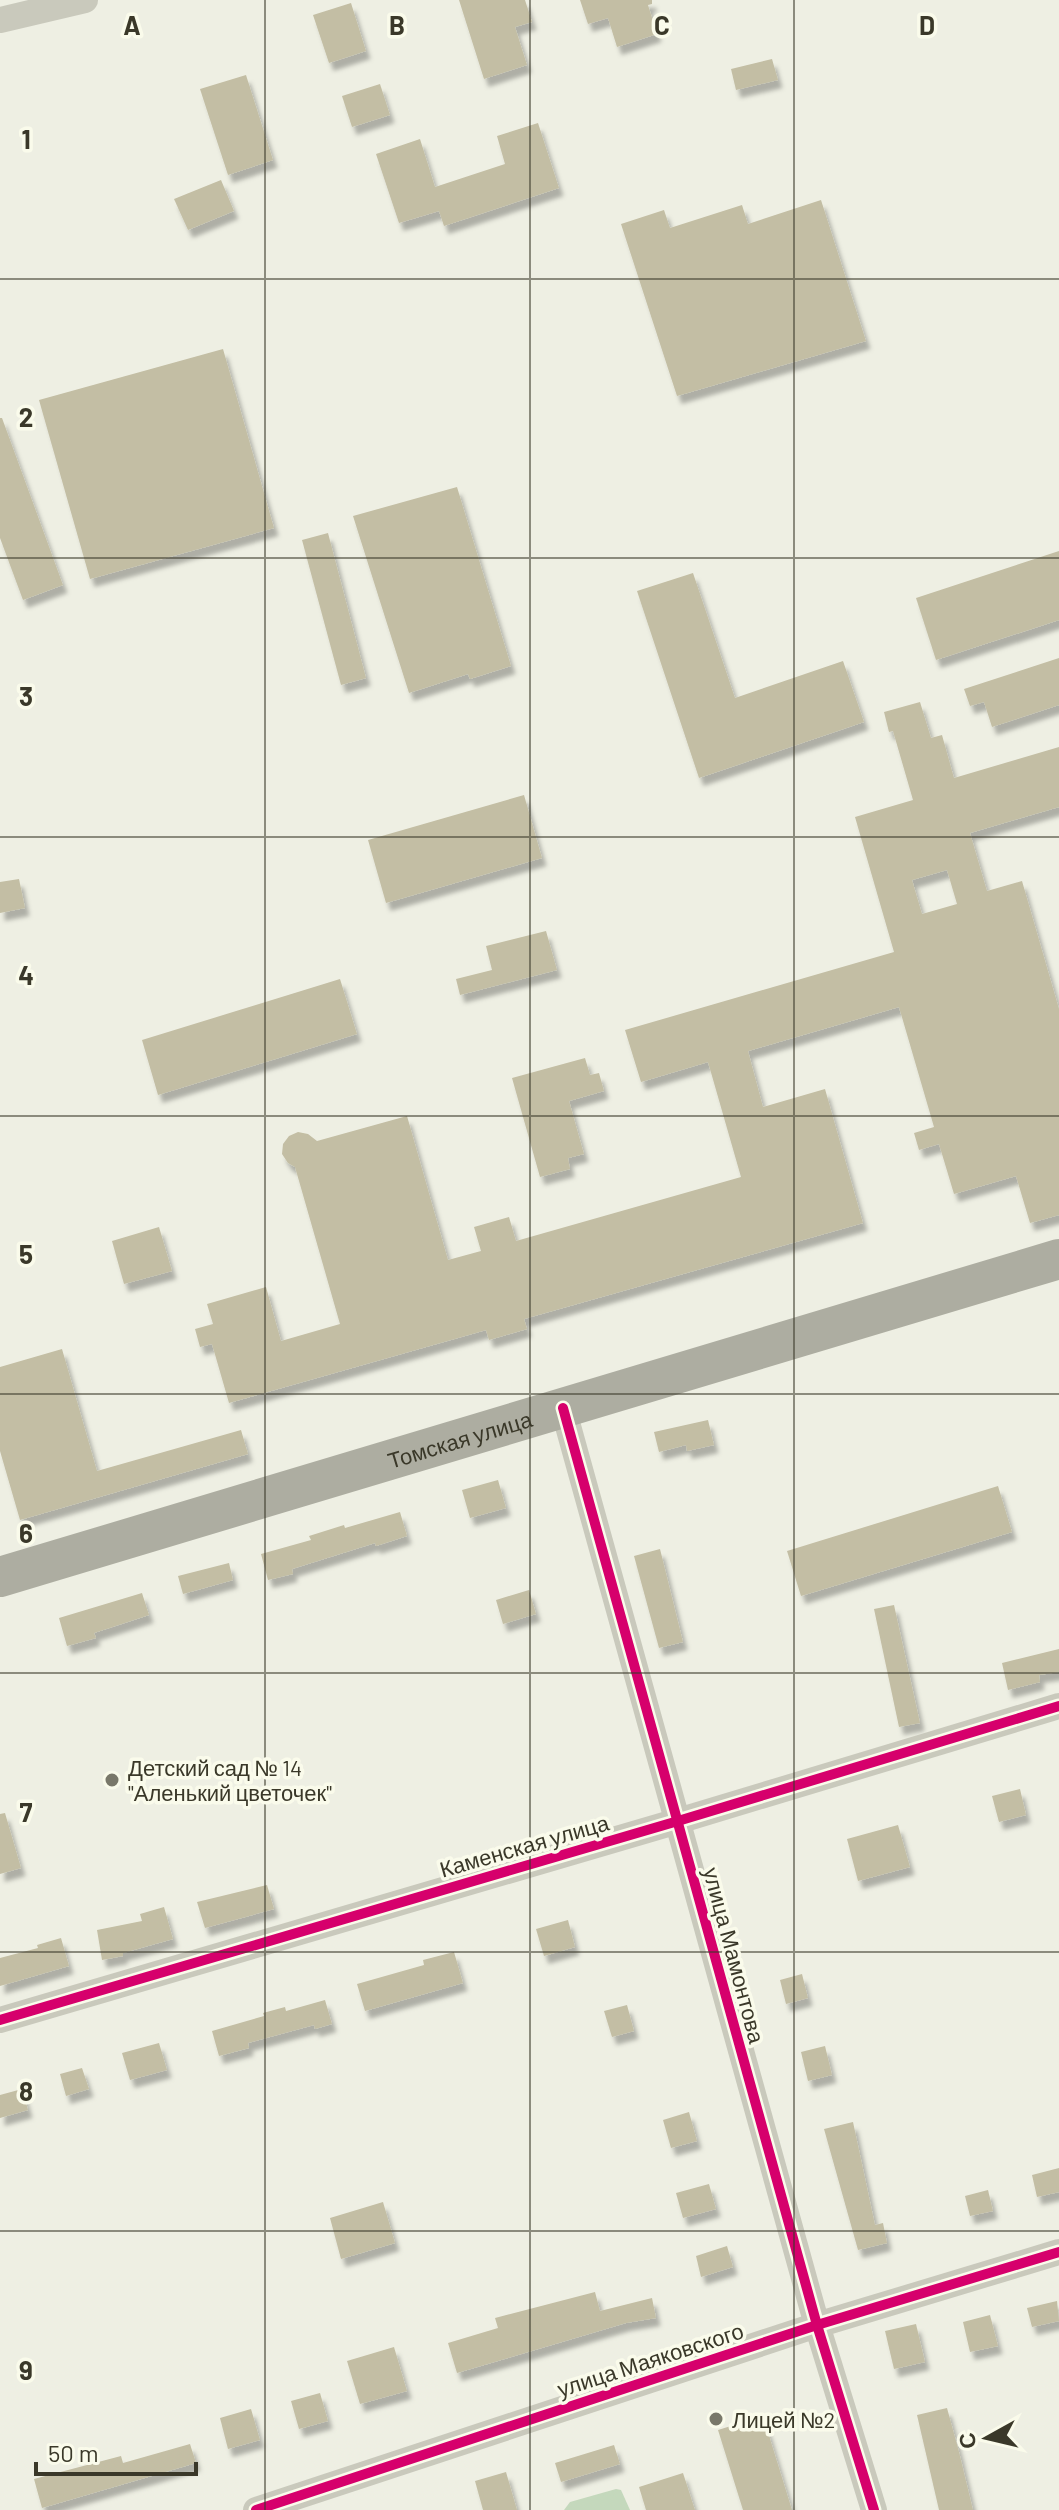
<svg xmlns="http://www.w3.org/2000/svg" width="1059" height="2510" font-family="Barlow,sans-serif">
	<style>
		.green { fill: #c4d8bc }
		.building { fill: #c3bea4; fill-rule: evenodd; filter: url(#shadow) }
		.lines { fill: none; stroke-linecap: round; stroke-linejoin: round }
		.minor { stroke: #c9c9bc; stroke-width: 26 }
		.primary { stroke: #adada1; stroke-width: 40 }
		.cycleway-casing { stroke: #fafbeb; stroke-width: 15 }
		.cycleway { stroke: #d6006c; stroke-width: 10 }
		.grid { fill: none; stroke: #3a3829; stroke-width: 2; stroke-opacity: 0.55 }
		.poi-dot { fill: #79786a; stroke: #fafbeb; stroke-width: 3 }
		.labels { text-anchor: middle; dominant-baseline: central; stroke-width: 7; stroke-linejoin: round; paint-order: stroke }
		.street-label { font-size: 22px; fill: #3a3829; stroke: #fafbeb }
		.poi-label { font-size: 22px; fill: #3a3829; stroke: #fafbeb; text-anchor: start }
		.grid-label { font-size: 26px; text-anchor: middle; font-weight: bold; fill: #3a3829; stroke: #fafbeb; stroke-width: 7; stroke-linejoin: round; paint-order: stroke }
	</style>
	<defs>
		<filter id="shadow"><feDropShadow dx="4.5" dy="8" stdDeviation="2" flood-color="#0004"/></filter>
	</defs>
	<rect width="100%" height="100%" fill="#eeefe3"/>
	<path class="green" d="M616,2489l5,1 9,20h-66l6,-8z"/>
	<g class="building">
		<path d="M459,0h66l7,22 -17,5 12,38 -43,14z"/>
		<path d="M580,0h72v4l-4,1 9,29 -40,13 -9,-29 -20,6z"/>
		<path d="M351,3l15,48 -37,12 -16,-48z"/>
		<path d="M772,59l6,21 -42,10 -5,-21z"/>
		<path d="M246,75l27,85 -45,15 -28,-86z"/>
		<path d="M380,84l10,31 -38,12 -10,-31z"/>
		<path d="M538,123l21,65 -115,38 -5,-15 -40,12 -23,-69 44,-15 15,48 70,-23 -8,-28z"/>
		<path d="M221,180l13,31 -46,19 -14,-31z"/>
		<path d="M821,200l45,141 -189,55 -56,-172 43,-14 6,18 72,-23 6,19z"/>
		<path d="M223,349l51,179 -184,51 -51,-179z"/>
		<path d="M0,418h2l61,167 -40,15 -23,-62z"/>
		<path d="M457,487l54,179 -41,13 -2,-5 -59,19 -56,-177z"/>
		<path d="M328,533l38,145 -25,7 -39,-145z"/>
		<path d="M1059,551v69l-123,40 -20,-62z"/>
		<path d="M693,573l42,125 108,-37 21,61 -165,56 -62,-187z"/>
		<path d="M1059,658v47l-67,22 -8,-25 -14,4 -6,-17z"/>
		<path d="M920,702l11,36 11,-3 12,43 105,-31v60l-89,26 17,58 35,-10 37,128v206l-29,8 -14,-47 -62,18 -15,-50 -20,6 -5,-17 20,-6 -35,-120 -151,44 15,56 62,-18 38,134 -339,96 3,10 -38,11 -3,-10 -257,73 -17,-59 -12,3 -5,-18 18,-5 -6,-20 59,-17 15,54 59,-17 -45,-157 -7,-4 -6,-9 1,-10 6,-8 9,-4 10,2 9,7 90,-25 41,144 33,-9 -7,-24 35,-10 7,24 225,-64 -33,-115 -67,20 -16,-52 269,-78 -39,-135 58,-17 -20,-69 -4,1 -5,-20zM947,870l10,34 -35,10 -10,-34z"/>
		<path d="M524,795l18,63 -156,45 -18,-63z"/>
		<path d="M19,879l6,29 -25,5v-31z"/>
		<path d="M546,931l11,39 -97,25 -4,-16 36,-9 -6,-24z"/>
		<path d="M340,979l17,55 -199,61 -16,-55z"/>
		<path d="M585,1058l5,17 9,-2 5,18 -35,10 15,53 -16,4 2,11 -30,8 -28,-99z"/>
		<path d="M159,1227l13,44 -48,13 -12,-43z"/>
		<path d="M62,1349l35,122 144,-41 7,24 -228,66 -20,-69v-84z"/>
		<path d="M708,1420l6,25 -27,6 -1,-6 -27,7 -5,-20z"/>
		<path d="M498,1480l8,28 -36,10 -8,-28z"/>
		<path d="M998,1486l14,46 -211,64 -14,-45z"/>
		<path d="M400,1512l7,24 -31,10 -1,-3 -83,26 1,5 -25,6 -7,-26 50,-14 -2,-4 35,-11 1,3z"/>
		<path d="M660,1549l23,93 -24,6 -25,-92z"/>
		<path d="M229,1563l4,17 -50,14 -5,-18z"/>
		<path d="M529,1590l7,24 -33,10 -7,-24z"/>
		<path d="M142,1593l7,22 -55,18 2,5 -29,8 -8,-28z"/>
		<path d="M894,1605l26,118 -21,4 -25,-118z"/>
		<path d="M1059,1649v23l-20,3 1,7 -32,8 -6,-27z"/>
		<path d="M1020,1789l6,26 -27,7 -7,-26z"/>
		<path d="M5,1813l16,55 -21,6v-60z"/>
		<path d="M898,1825l12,42 -52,14 -11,-42z"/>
		<path d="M267,1885l7,24 -69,19 -8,-26z"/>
		<path d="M164,1907l9,32 -50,14v3l-21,4 -5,-30 45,-9 -2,-7z"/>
		<path d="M568,1920l7,27 -31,9 -8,-27z"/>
		<path d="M61,1938l8,28 -69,20v-28l38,-10 -1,-3z"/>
		<path d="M454,1952l9,31 -98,28 -8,-27 67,-19 -1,-5z"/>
		<path d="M802,1974l6,24 -22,6 -6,-24z"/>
		<path d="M325,2000l7,24 -17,5 -1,-4 -66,18 1,5 -30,8 -7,-25 52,-15 -1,-3 22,-6 1,4z"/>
		<path d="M627,2005l7,26 -22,6 -8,-26z"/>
		<path d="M159,2043l8,27 -37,10 -8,-27z"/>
		<path d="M825,2046l7,29 -24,6 -7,-29z"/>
		<path d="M82,2068l7,21 -23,7 -6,-22z"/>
		<path d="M22,2089l6,21 -28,8v-23z"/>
		<path d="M689,2112l8,29 -26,7 -8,-28z"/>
		<path d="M853,2122l22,103 8,-2 4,20 -29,7 -34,-121z"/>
		<path d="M1059,2168v24l-22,5 -5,-22z"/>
		<path d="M709,2184l7,25 -33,9 -7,-25z"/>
		<path d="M988,2190l5,21 -23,5 -5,-20z"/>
		<path d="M383,2202l12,41 -54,16 -11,-41z"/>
		<path d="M727,2246l6,21 -32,10 -5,-21z"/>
		<path d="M595,2292l5,19 52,-13 4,20 -30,5 -169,50 -9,-30 50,-15 -3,-10z"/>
		<path d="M1057,2301l2,20 -27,6 -5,-19z"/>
		<path d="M990,2315l8,31 -28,6 -7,-30z"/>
		<path d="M916,2324l9,38 -31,7 -9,-38z"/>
		<path d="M394,2347l13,44 -47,13 -13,-43z"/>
		<path d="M320,2393l8,28 -29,8 -8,-28z"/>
		<path d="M947,2408l12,44 14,58h-34l-22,-95z"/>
		<path d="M251,2409l9,31 -32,9 -8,-31z"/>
		<path d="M763,2416l29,94h-49l-25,-80z"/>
		<path d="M190,2444l6,19 -154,45 -8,-29 87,-23 2,7z"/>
		<path d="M614,2445l6,19 -59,18 -6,-19z"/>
		<path d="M506,2472l11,38h-34l-8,-29z"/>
		<path d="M683,2473l12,37h-49l-7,-23z"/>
	</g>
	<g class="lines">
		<g class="minor">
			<path d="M0,20l85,-20"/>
			<path d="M563,1408l254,917 57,185"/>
			<path d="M0,2020l678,-199 381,-115"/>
			<path d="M256,2510l561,-185 242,-73"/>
		</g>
		<path class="primary" id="s1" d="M0,1577l1059,-318"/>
		<g class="cycleway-casing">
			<g id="cycleway">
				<path d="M563,1408l254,917 57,185"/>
				<path d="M0,2020l678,-199 381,-115"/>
				<path d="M256,2510l561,-185 242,-73"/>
			</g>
		</g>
		<use href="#cycleway" class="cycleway"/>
	</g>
	<path class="grid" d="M265,0v2510M530,0v2510M794,0v2510M0,279h1059M0,558h1059M0,837h1059M0,1116h1059M0,1394h1059M0,1673h1059M0,1952h1059M0,2231h1059"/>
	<g class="poi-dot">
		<circle cx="112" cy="1780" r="8"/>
		<circle cx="716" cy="2419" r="8"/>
	</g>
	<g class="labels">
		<g class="street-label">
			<text stroke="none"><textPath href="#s1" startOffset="480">Томская улица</textPath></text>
			<text transform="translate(524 1845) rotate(-16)">Каменская улица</text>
			<text transform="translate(735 1955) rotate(75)">улица Мамонтова</text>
			<text transform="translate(650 2359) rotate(-18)">улица Маяковского</text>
		</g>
		<g class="poi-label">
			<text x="128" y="1767">Детский сад № 14<tspan x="128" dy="25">"Аленький цветочек"</tspan></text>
			<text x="732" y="2419">Лицей №2</text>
		</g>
	</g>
	<g class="grid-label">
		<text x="132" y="35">A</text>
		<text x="397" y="35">B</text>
		<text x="662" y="35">C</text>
		<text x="927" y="35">D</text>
		<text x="26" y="149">1</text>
		<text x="26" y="427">2</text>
		<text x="26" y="706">3</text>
		<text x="26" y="985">4</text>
		<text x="26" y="1264">5</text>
		<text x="26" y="1543">6</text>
		<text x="26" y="1822">7</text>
		<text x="26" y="2101">8</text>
		<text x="26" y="2380">9</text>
	</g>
	<g transform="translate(987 2438) rotate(262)" stroke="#fafbeb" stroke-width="6" paint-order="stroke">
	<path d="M0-6L14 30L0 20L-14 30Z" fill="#3a3829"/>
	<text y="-12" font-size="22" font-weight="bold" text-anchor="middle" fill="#3a3829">С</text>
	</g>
	<path d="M36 2462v12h160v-12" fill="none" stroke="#3a3829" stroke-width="4"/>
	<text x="48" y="2462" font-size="24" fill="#3a3829" stroke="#fafbeb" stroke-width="6" paint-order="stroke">50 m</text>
</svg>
